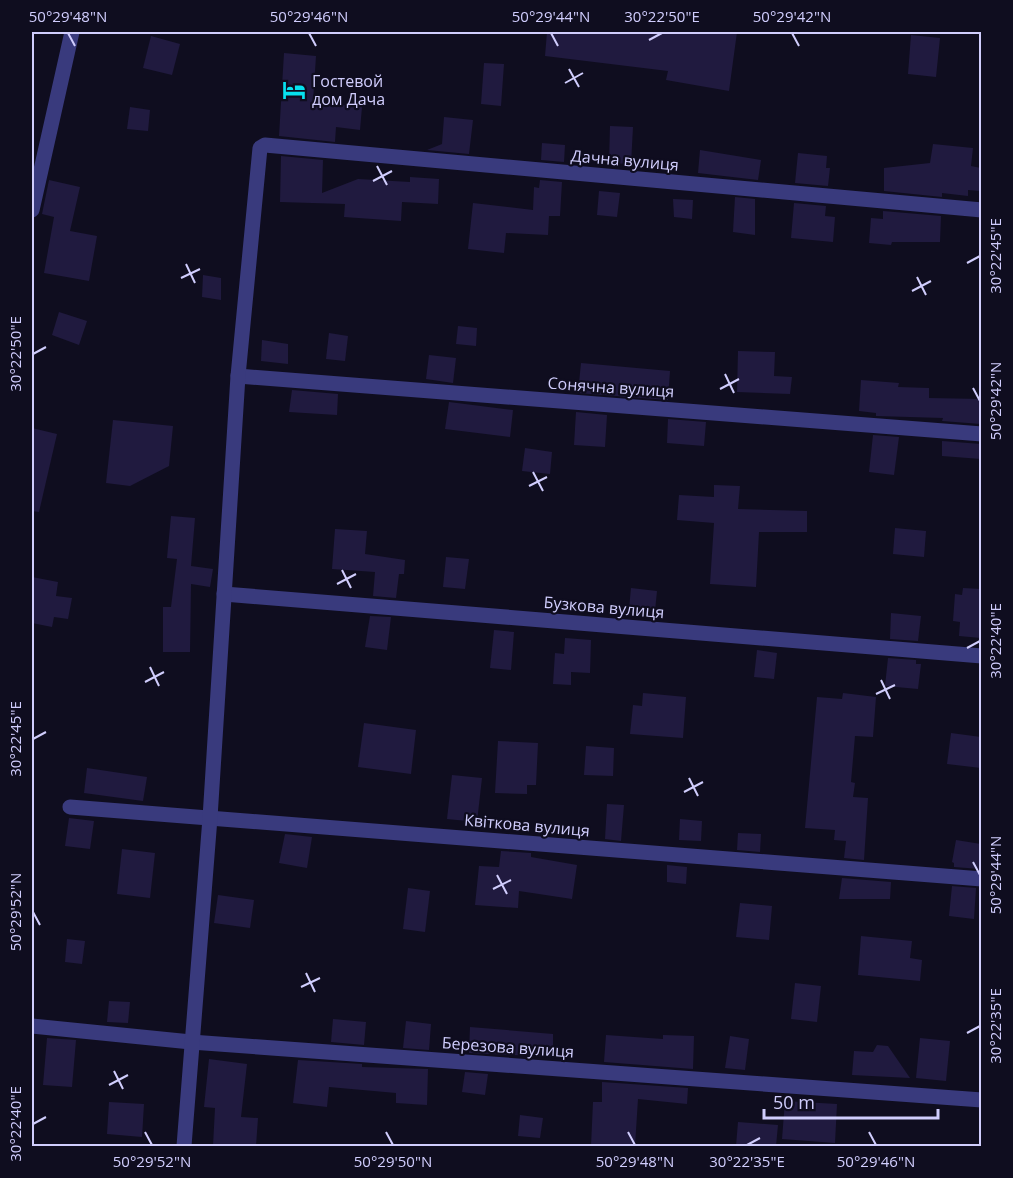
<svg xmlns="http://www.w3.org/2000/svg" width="1013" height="1178" font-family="'Open Sans',sans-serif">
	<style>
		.building { fill: #201a3f }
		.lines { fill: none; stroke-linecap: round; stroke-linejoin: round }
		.minor { stroke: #393a7d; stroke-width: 15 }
		.ticks { fill: none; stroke: #d0cdfd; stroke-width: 2 }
		.labels { text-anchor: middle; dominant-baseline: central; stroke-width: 4.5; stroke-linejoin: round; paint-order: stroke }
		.poi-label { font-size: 16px; fill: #d0cdfd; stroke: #0f0d1f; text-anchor: start }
		.street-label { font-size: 16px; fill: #d0cdfd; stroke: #0f0d1f }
		.neatline { fill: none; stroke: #d0cdfd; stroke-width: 2 }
		.ticks-label { font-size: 15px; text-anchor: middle; fill: #d0cdfd }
	</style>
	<rect width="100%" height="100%" fill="#0f0d1f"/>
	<g class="building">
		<path d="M547,32h190l-8,59 -63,-11 2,-9 -123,-15z"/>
		<path d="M911,35l29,3 -4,39 -28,-3z"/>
		<path d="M151,36l29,8 -8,31 -29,-7z"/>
		<path d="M284,53l32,3 -3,46 49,5 -2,23 -24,-3 -1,15 -56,-6z"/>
		<path d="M484,63l20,1 -3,42 -20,-2z"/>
		<path d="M130,107l20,3 -2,21 -21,-2z"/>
		<path d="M444,117l29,3 -4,34 -42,-4 15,-6z"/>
		<path d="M610,126l23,1 -2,37 -22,-1z"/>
		<path d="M542,143l23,2 -1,17 -23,-2z"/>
		<path d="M933,144l40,4 -2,18 10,2v23l-13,-1v6l-26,-3v4l-58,-6v-23l46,-5z"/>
		<path d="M700,150l61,10 -3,20 -60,-7z"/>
		<path d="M798,153l29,3 -1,12h4l-2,18 -33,-3z"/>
		<path d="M281,156l42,4 -1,33 36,-14 52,3v-5l29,2 -1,25 -36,-2 -1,19 -57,-4 1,-13 -65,-2z"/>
		<path d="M49,180l31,7 -10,44 27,5 -8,45 -45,-8 10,-56 -12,-3z"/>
		<path d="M540,180l22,2 -2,34h-11l-1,19 -42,-2 -2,20 -36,-4 5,-46 60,7 1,-23 5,1z"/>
		<path d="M599,191l21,2 -3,24 -20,-2z"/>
		<path d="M735,197l20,2v36l-22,-3z"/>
		<path d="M673,199l20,1 -1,19 -18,-2z"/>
		<path d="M794,203l32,3 -1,10 10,1 -2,25 -42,-4z"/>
		<path d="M883,211l58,5 -1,26h-48l-1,3 -22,-2 2,-25 12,1z"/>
		<path d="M203,275l18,3v22l-19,-3z"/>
		<path d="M59,312l28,9 -8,24 -27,-10z"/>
		<path d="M458,326l19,2 -1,18 -20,-2z"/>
		<path d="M329,333l19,3 -3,25 -19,-2z"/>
		<path d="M262,340l26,4v20l-27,-3z"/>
		<path d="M738,351l37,1 -1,24 18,1 -2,17 -53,-2z"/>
		<path d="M429,355l27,3 -3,25 -27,-4z"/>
		<path d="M581,363l89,8 -2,29 -90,-7z"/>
		<path d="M861,380l38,3 -1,4 31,1v10l52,1v25l-39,-3 1,-3 -67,-2v-3l-17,-2z"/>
		<path d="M292,390l46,4 -1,21 -48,-3z"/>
		<path d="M449,402l64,8 -3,27 -65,-8z"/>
		<path d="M576,412l31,3 -2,32 -31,-2z"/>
		<path d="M668,419l38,3 -2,24 -37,-3z"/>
		<path d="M113,420l60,6 -4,40 -39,20 -24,-3z"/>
		<path d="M32,428l25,6 -18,78 -7,-1z"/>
		<path d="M873,435l26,2 -5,38 -25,-3z"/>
		<path d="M942,441l39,3v15l-39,-3z"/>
		<path d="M525,448l27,4 -2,22 -28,-3z"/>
		<path d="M714,485l26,1 -2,23 69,2v21h-48l-3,55 -46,-3 4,-61 -37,-3 2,-25 35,2z"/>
		<path d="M171,516l24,2 -4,48 22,3 -3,18 -19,-3 -1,68h-27v-45h8l6,-48 -10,-1z"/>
		<path d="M895,528l31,3 -2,26 -31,-3z"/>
		<path d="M335,529l32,2 -2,23 40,6 -1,14h-5l-3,24 -23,-2 2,-24 -43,-3z"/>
		<path d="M446,557l23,2 -4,30 -22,-2z"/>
		<path d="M32,577l26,5 -2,14 16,2 -4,21 -14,-2 -2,10 -20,-4z"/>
		<path d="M631,588l26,3 -2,20 -26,-2z"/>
		<path d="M963,588l18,1v49l-22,-2 1,-14 -7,-1 2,-27 7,1z"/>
		<path d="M891,613l30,3 -3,25 -28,-2z"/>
		<path d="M370,616l21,1 -4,33 -22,-3z"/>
		<path d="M494,630l20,2 -3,38 -21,-2z"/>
		<path d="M565,638l26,2 -1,33 -19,-1v13l-18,-1 2,-31 9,1z"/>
		<path d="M757,650l20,3 -3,26 -20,-2z"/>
		<path d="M888,658l28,2v4h5l-3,25 -33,-3z"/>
		<path d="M643,693l43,4 -3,41 -53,-4 3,-29 9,1z"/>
		<path d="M843,693l33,4 -3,40 -18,-1 -4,46 4,1 -2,14 15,1 -4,62 -20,-2 2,-17 -12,-1 1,-10 -30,-2 12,-131 25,2z"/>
		<path d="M364,723l52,7 -5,44 -53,-7z"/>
		<path d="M951,733l30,4v31l-34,-4z"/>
		<path d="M498,741l40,2 -2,42h-9v9l-32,-1z"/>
		<path d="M586,746l28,2 -1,28 -29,-1z"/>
		<path d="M87,768l60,9 -4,24 -59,-8z"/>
		<path d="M452,775l30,3 -5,44 -30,-3z"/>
		<path d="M607,804l17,1 -3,36 -16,-2z"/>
		<path d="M69,818l25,3 -4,28 -25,-3z"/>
		<path d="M680,819l22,2 -1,20 -22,-1z"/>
		<path d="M738,833l23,1 -1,18 -23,-2z"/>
		<path d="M285,834l27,3 -5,31 -28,-5z"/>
		<path d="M956,840l25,4 -1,25 -26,-2v-4l-2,-1z"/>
		<path d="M122,849l33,4 -5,45 -33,-4z"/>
		<path d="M501,851l30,2v4l46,8 -5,34 -53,-8 -1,17 -43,-3 4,-39 20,1z"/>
		<path d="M667,865l20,2 -1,17 -19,-2z"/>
		<path d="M842,878l49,4 -1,17h-51z"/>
		<path d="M952,886l24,2 -2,31 -25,-3z"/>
		<path d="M408,888l22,3 -5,41 -22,-3z"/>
		<path d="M218,895l36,5 -4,28 -36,-5z"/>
		<path d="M740,903l32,3 -3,34 -33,-3z"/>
		<path d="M861,936l51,5 -2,17 12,2 -2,21 -62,-6z"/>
		<path d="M67,939l18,2 -3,23 -17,-2z"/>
		<path d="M795,983l26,3 -4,36 -26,-3z"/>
		<path d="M109,1001l21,1 -2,21 -21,-1z"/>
		<path d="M333,1019l33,3 -2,23 -33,-3z"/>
		<path d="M406,1021l25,3 -2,26 -26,-2z"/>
		<path d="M470,1027l83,7v23l-84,-4z"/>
		<path d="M606,1035l57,4v-4l31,1 -1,33 -89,-7z"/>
		<path d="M730,1036l19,3 -4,31 -20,-2z"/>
		<path d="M47,1038l29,2 -4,47 -29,-2z"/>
		<path d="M920,1038l30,3 -4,40 -30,-3z"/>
		<path d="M877,1045l11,1 22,32 -58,-3 2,-24 19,1z"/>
		<path d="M209,1059l38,5 -6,53 17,1 -2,28h-43l2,-38 -11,-1z"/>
		<path d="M298,1060l64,4v3l66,2 -1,36 -31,-2v-10l-67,-6 -2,20 -34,-4z"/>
		<path d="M465,1072l23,2 -3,21 -23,-3z"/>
		<path d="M602,1082l86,6 -1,16 -49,-5 -3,47h-44l2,-44h9z"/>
		<path d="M785,1101l52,3 -2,39 -53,-4z"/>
		<path d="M109,1102l35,2 -2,33 -35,-3z"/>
		<path d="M520,1115l23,3 -3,20 -22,-2z"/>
		<path d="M738,1122l40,3 -2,21h-40z"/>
	</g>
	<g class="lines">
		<g class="minor">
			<path d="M32,210l40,-178"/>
			<path d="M238,376l744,58"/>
			<path d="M224,594l758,62"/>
			<path d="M70,807l912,72"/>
			<path d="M32,1026l159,16 791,58"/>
			<path d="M184,1146l26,-328 28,-442 22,-228 5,-3 717,65"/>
		</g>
	</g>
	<path class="ticks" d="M68,33l7,13M309,33l7,13M551,33l7,13M792,33l7,13M649,40l13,-7M569,69l10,18M565,83l18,-10M377,166l10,19M373,181l19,-10M967,263l13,-7M186,264l9,19M917,277l9,18M181,278l19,-9M912,291l19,-10M33,354l13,-7M725,374l9,19M973,388l7,13M720,389l19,-10M533,472l10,19M529,486l18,-9M342,570l9,18M337,584l19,-10M967,648l13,-7M150,667l9,19M881,680l9,19M145,682l19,-10M876,694l19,-9M33,739l13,-7M689,778l9,18M684,792l19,-10M973,862l7,13M497,875l10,19M493,889l18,-9M33,912l7,13M306,973l9,19M301,987l19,-9M967,1033l13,-7M114,1071l9,18M109,1085l19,-10M33,1124l13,-7M145,1132l7,13M386,1132l7,13M628,1132l7,13M869,1132l7,13M747,1145l13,-7"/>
	<defs>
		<g id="hotel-bare" transform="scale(1.8)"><path d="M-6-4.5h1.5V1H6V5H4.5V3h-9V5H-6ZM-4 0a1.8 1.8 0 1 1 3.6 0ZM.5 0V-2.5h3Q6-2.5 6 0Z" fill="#07e1ef" stroke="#0f0d1f" stroke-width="2.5" paint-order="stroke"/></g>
	</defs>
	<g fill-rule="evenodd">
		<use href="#hotel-bare" x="294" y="90"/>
	</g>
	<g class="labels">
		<g class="poi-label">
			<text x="312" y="81">Гостевой<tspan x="312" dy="18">дом Дача</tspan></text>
		</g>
		<g class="street-label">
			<text transform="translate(625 160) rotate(5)">Дачна вулиця</text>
			<text transform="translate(611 387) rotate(4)">Сонячна вулиця</text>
			<text transform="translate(604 607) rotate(5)">Бузкова вулиця</text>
			<text transform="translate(527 825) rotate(5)">Квіткова вулиця</text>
			<text transform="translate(508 1047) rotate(4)">Березова вулиця</text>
		</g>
	</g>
	<rect width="1013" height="1178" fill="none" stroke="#0f0d1f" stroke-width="66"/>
	<path d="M764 1109v9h174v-9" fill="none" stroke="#d0cdfd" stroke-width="3"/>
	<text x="773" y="1109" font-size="18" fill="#d0cdfd" stroke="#0f0d1f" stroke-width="4.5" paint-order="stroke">50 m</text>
	<rect x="33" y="33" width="947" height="1112" class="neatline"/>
	<g class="ticks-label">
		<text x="68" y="22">50°29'48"N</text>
		<text x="309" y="22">50°29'46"N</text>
		<text x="551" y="22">50°29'44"N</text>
		<text x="662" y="22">30°22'50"E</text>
		<text x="792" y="22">50°29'42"N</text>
		<text transform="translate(996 256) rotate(-90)" y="5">30°22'45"E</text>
		<text transform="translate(16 354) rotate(-90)" y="5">30°22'50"E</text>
		<text transform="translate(996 401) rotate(-90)" y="5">50°29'42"N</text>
		<text transform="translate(996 641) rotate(-90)" y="5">30°22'40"E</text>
		<text transform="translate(16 739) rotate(-90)" y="5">30°22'45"E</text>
		<text transform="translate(996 875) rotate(-90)" y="5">50°29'44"N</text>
		<text transform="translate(16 912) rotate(-90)" y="5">50°29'52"N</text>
		<text transform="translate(996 1026) rotate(-90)" y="5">30°22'35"E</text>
		<text transform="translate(16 1124) rotate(-90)" y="5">30°22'40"E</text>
		<text x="152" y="1167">50°29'52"N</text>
		<text x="393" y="1167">50°29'50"N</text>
		<text x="635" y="1167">50°29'48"N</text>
		<text x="747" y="1167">30°22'35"E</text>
		<text x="876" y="1167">50°29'46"N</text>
	</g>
</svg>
